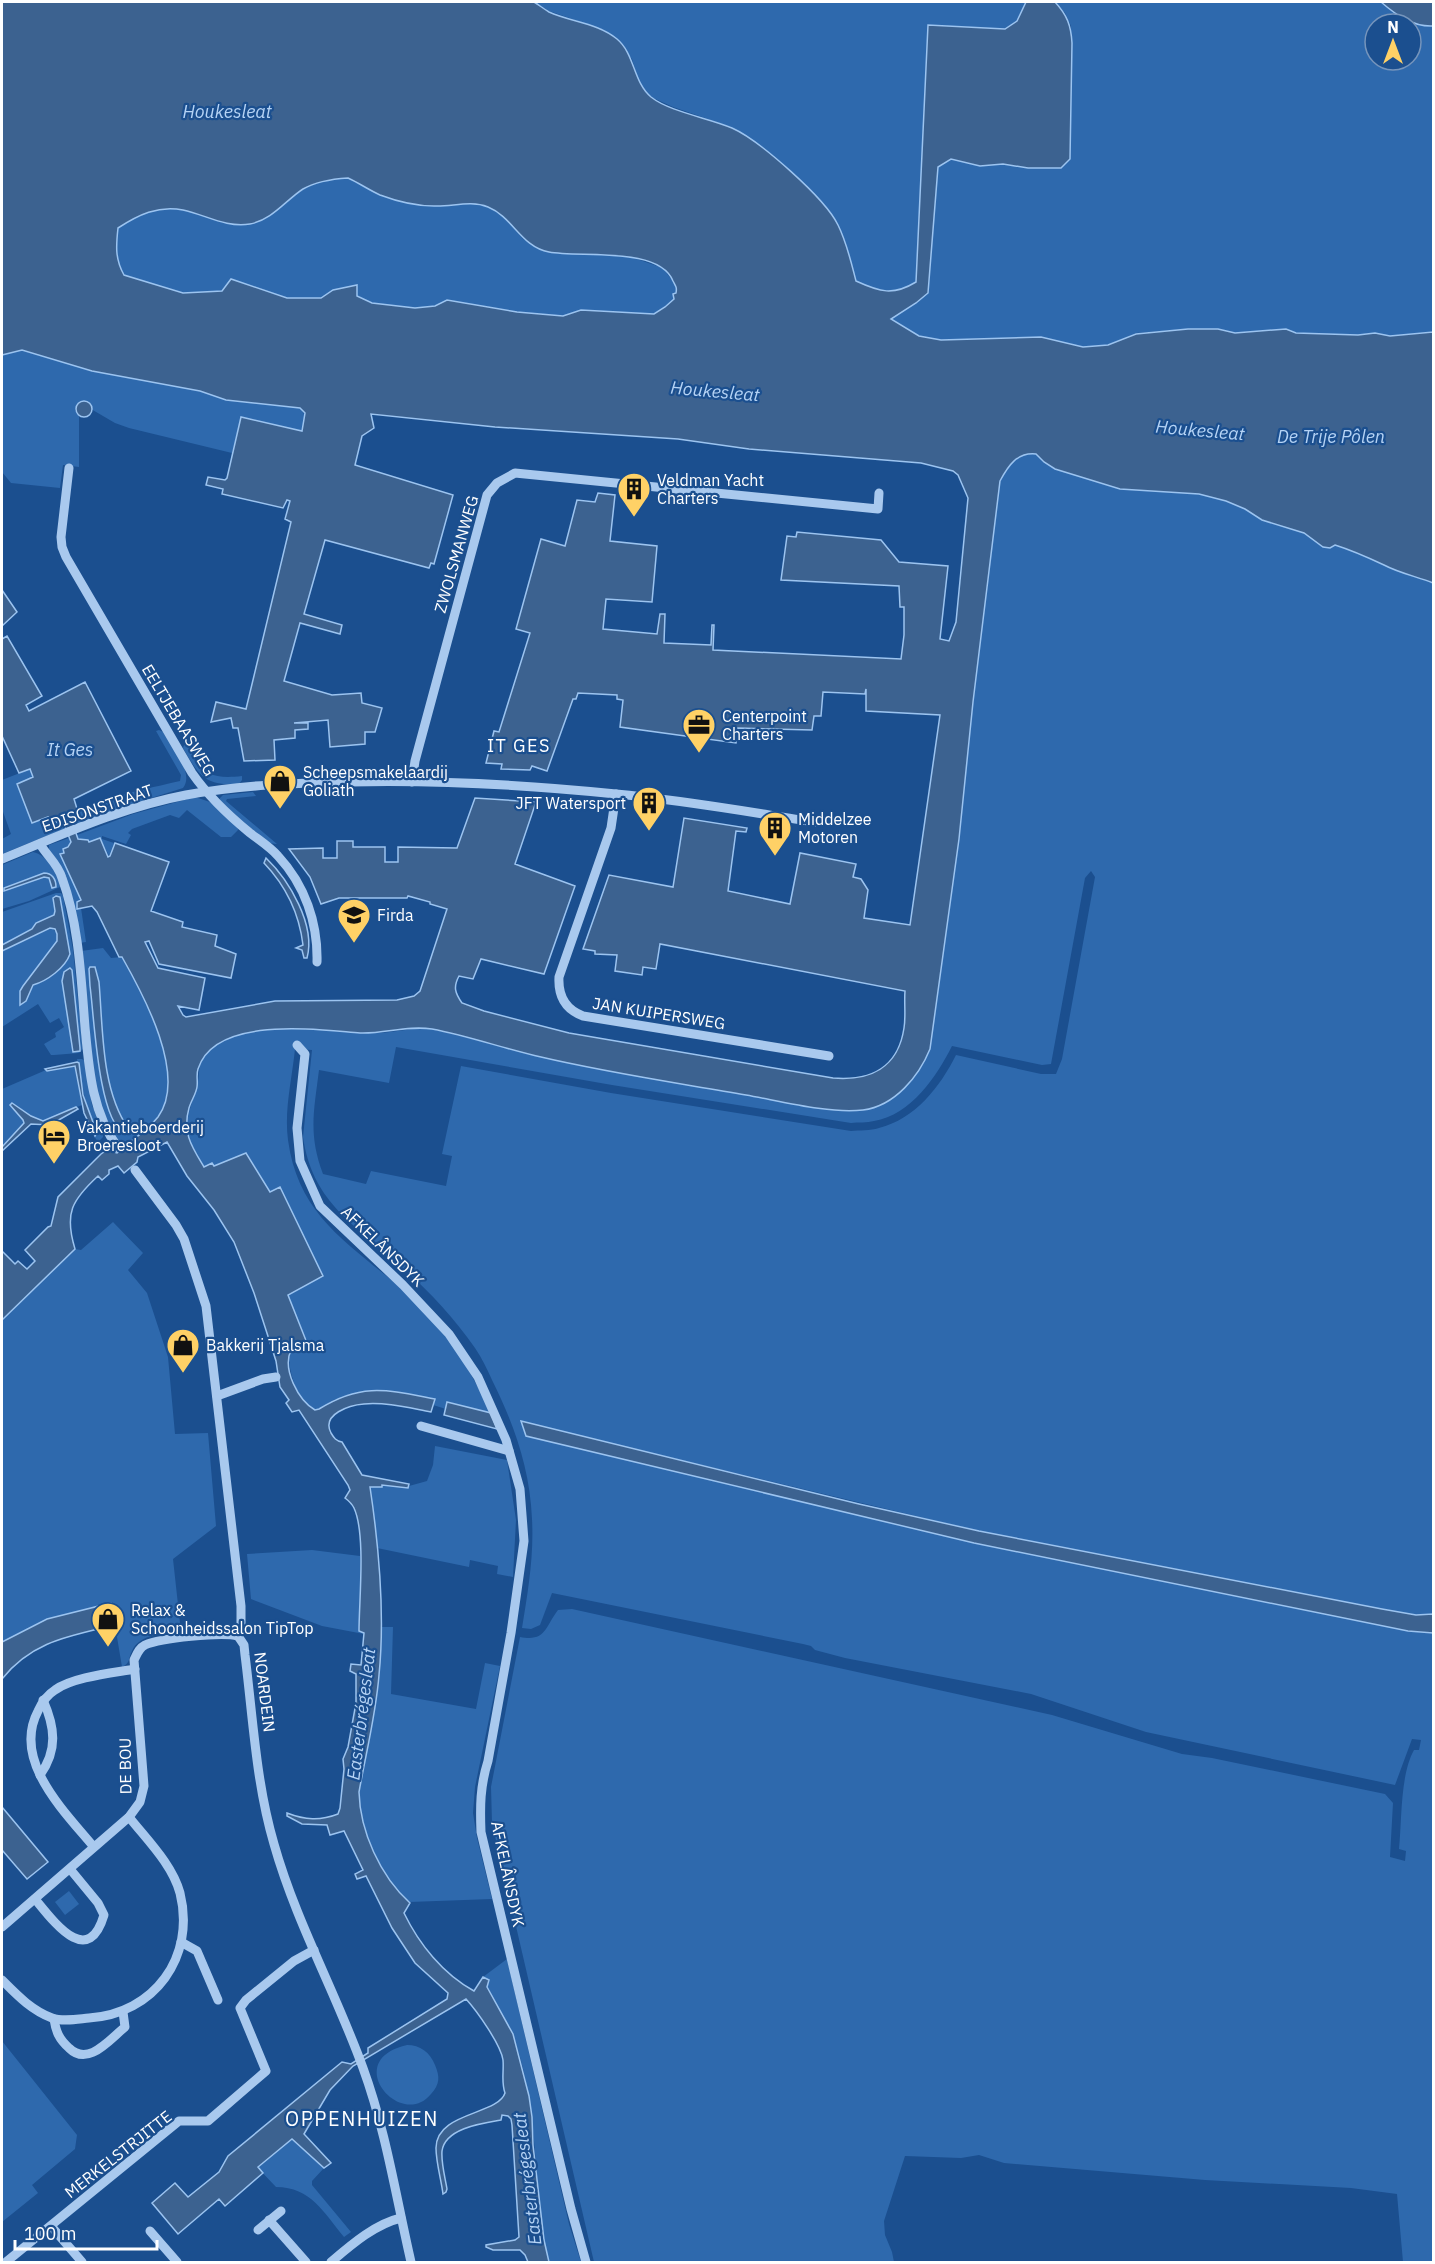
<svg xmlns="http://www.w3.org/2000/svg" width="1435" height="2264" font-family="'IBM Plex Sans',sans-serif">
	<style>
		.green { fill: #2e69ad; fill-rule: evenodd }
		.water { fill: #3c6290; stroke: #9cc4f0; stroke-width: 1.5; fill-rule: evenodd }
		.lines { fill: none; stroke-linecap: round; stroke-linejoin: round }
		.minor { stroke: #a9c9ee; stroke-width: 9 }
		.labels { text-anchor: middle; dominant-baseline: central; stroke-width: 4.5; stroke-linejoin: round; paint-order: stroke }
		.poi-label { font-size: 16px; fill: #fff; stroke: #1b4f8f; text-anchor: start }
		.street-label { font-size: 16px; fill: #fff; stroke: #1b4f8f }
		.water-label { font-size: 18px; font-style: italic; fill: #b5d3f5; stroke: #1b4f8f }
		.neighbourhood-label { font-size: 18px; letter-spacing: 1.5px; fill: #fff; stroke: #1b4f8f }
		.quarter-label { font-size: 20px; letter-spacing: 1.5px; fill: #fff; stroke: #1b4f8f }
	</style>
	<rect width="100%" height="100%" fill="#1b4f8f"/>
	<g class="green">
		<path d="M534,2h492l-9,19 -12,8 -77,-4 -12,257c-23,14 -36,10 -60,-1l-19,-57 -13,-20 -93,-77 -58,-20 -22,-10 -12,-15 -7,-23 -28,-29 -55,-19z"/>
		<path d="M1055,2h326l16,12 31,12h5v306l-43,4 -15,-3 -17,2 -62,-2 -10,-4 -51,4 -17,-4h-30l-52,4 -28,12 -25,2 -38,-9 -104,2 -22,-4 -29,-18 26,-15 12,-10 10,-126 13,-8 29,7 23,-2 25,4 43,-24v-118l-6,-13zM1375,24h36v36h-36z"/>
		<path d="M348,178l30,16 37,10 19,2 37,-3 17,4 15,8 20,24 26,13 51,2 34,4 29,10 14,19 -3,12 -9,8 -11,7 -73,-4 -18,6 -46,-4 -69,-12 -13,6 -20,2 -43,-5 -15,-7v-11l-24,5 -12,8h-34l-56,-19 -9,12 -39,2 -59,-18c-9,-16 -8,-29 -6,-47 20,-13 40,-23 65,-18 18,4 29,10 49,11 7,1 16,3 23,1 19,-5 32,-22 49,-33 13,-8 28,-10 44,-11z"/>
		<path d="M21,350l71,21 108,20 26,9 74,8 6,9 -3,14 -62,-14 -9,36 -103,-25 -14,-5 -36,-21 -4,8 4,6v51l-16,-2 -3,23 -49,-5 -9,-11v-117z"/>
		<path d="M1029,453l8,1 7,8 11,7 65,20 79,5 27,7 19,8 17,11 42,13 19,14 7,1 5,-3c18,5 33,12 49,20 15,8 34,12 50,18l-1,1031 -17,1 -34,-6 -403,-78 -458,-109 5,14 448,107 434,88 25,2v629h-30l-6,-68 -46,-6 -146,-8 -201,-17 -25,-8 -18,3 -56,-2 -21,65 1,14 7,17 2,10h-300l-102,-439 -1,-36 29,-150c26,5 25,-10 38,-27l14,-1 480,106 130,39 30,4 173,36 8,9 -3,54 15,4 1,-10 -7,-2c3,-29 1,-74 15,-99h5l2,-10 -9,-1 -17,46 -249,-53 -115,-38 -186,-36 -30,-8 -4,-4 -8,-2 -251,-51 -12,32 -9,4 -9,-1c6,-36 12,-72 10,-109 -2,-50 -18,-95 -40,-139 -5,-11 -10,-22 -17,-32 -22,-32 -51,-62 -80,-87 -44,-39 -83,-61 -92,-124l9,-87 -17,-1c-3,30 -11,61 -7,91 11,83 72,109 126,160 34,32 57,71 77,113l-43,-11 -2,7 -13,-4 2,-6c-23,0 -47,0 -70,0 -9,0 -20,-1 -29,0 -7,2 -13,11 -20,11 -16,-1 -32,-46 -25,-60l-3,-56 35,-18 -43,-88 -10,4 -23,-39 -33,13 -10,1c-21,-34 -21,-39 -8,-77 6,-17 -2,-24 15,-41 34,-32 122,-16 165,-16 19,0 36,-6 55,-4l141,35 242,43 85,-14 74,-391 27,-221c7,-14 14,-23 29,-28zM1091,871l4,6 -33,182 -6,15h-15l-85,-19c-16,32 -41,64 -77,73 -9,3 -19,2 -28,3l-240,-38 -150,-27 -19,88 10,2 -6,30 -75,-15 -5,13 -43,-10c-15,-40 -9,-63 -4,-104l70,13 7,-36 216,38 239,38c7,-1 16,0 23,-2 37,-6 63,-45 78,-75l90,19 9,-1 34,-186z"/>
		<path d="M159,730l4,2c8,14 32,41 20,56l-57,18 -53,20 -2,-8c20,-19 80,-30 109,-37l1,-6 -25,-44z"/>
		<path d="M185,742c17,29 21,38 57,34v4l-3,4c-34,2 -40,-8 -56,-36z"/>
		<path d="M30,769l3,9 -16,6 15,39 16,-6 15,4 3,7 -64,26v-15l9,-5 -9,-25 1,-5 -1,-24z"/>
		<path d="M253,792l3,4 -29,3 -1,2 51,43 -9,-1 -48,-41v-4l3,-3z"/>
		<path d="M195,797l15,5 27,23 1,5 -7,7h-10l-34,-27 -8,8 -9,-3 -38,14 -4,4 3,2 -5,9 -24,-8v3l12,4 -5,13 -9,-18 -11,4 -1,-2 -10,-1 -1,-4 56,-21z"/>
		<path d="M69,838l2,4 -10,12 20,46 -4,3v6l4,-1 5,34 -7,1 -30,-92v-6z"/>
		<path d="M33,852c14,3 27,22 27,35l-31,14 -27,8v-44z"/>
		<path d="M56,893h5l2,3 10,54 10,99 -4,4 -25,2h-3l-7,-11 12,-7 -1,-4 9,-6 -5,-9 -9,5 -12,-19 -36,23v-76l50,-23 5,6v7l-34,45 8,3 2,-4c14,-3 32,-17 37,-31l-10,-57 -7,5 2,9 -1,4 -18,8 -4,6 -30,16v-33zM72,969l2,25 -1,58 -11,-71z"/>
		<path d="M103,948l8,10 11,-1c23,40 63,109 38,156 -8,14 -24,25 -37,34l-3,-5 -2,1c-33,-56 -31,-128 -37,-192zM99,982c4,49 2,104 29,146l-8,4c-26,-44 -23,-98 -30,-146z"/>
		<path d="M77,1059h5l3,2 7,44 11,28v4l-5,5 -4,-6 3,-3 -10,-24z"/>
		<path d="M74,1065l8,40 -39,16 -12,-5 -19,-12 -2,2 13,14 1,3 -22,24v-58l44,-19z"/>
		<path d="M113,1222l30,31 -15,17 19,23 21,64 7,77 33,-1 8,93 -43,33 8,73c-16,2 -41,1 -49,19 -4,7 -1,12 -10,16l-7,-42 1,-5 -5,-17 -64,16 -45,23v-322l73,-71 6,1z"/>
		<path d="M435,1446l72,14 9,60 -3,57 -16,-3 1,-8 -28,-6 -1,7 -92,-19 -7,-61h11l1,-3 26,4 1,-2 18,-5 6,-16z"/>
		<path d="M312,1550l48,6v30l4,48 -42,-8 -71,-27 -4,-45z"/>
		<path d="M380,1627h13l-2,67 85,15 9,-46 15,3 -25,121 -2,26 4,25 15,61 -83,3c-29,-26 -49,-72 -50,-110l20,-118z"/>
		<path d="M69,1891l10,13 -14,11 -10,-13z"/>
		<path d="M507,1959l62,265 12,38h-32l-2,-4c-14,-71 -8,-145 -31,-214 -6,-21 -20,-38 -29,-57l2,-7 -6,-3z"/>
		<path d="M2,2041l75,94 -2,14 -43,36 6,8 -36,29z"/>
		<path d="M407,2045c13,0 23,7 28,20 5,12 5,19 -4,29 -30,37 -91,-34 -24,-49z"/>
		<path d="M292,2139l32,29 -12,13v4l39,47 -7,5c-20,-24 -33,-50 -68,-50l-19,-20z"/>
	</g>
	<g class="water">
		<path d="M2,2h532c5,3 10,7 15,10 22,10 49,11 68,27 18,15 16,43 34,58 19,15 58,21 81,31 27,12 93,70 106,97 9,18 13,37 18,56 24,11 37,15 60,1l12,-257 77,4 12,-8 9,-19h29c12,13 16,23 17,41l-2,116 -9,9h-33l-25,-4 -23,2 -29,-7 -13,8 -10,126 -12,10 -25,16 28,17 22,4 100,-3 42,10 25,-2 28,-11 52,-5h30l17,4 51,-4 10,4 62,2 17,-2 15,3 43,-4v251c-15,-6 -34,-10 -49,-18 -17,-8 -30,-14 -49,-20l-5,3 -7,-1 -19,-14 -42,-13 -17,-11 -19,-8 -27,-7 -79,-5 -65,-20 -11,-7 -8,-8c-19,-2 -28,12 -36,27l-27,221 -14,137 -29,210c-11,27 -35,57 -67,61 -34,4 -83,-9 -117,-15 -68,-12 -137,-22 -205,-38 -36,-8 -72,-21 -109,-28 -24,-4 -48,5 -72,4 -42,-3 -145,-18 -162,36 -2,6 0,12 -1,18 -1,7 -6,14 -8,21 -7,25 3,39 15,59l8,-4 2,3 32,-13 24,39 10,-5 43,89 -35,19 19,48 -16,7c-9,19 7,50 24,60l4,-1c43,-27 69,-19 116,-10l-4,13c-22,-4 -45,-10 -67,-8 -14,1 -43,10 -33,29 3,5 5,8 11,9l20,33 47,9 -1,4 -26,-3v2h-12c9,60 15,128 9,188 -3,39 -13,78 -20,117 1,39 21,84 51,111l-6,10c15,31 39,61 70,78l9,-14 6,3 -2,7 26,47 16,62 3,21 1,28 11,95 5,22h-21l-3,-7 -5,-5h-27l-7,-3v-2l29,-5 4,-3 -7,-112 -1,-6 -3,-3 -6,-1 -1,5c-18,3 -56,8 -59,31 -1,12 3,26 5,38l-1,3 -3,2c-2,-15 -7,-32 -7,-46 0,-36 62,-33 69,-55 -4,-11 -1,-21 -2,-33 -2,-15 -26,-49 -37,-61l-113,67 -23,24 -26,44 27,29 -7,5 -32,-29 -34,28 5,6 -38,33 -6,-7 -41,35 -26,-31 23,-20 13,14 31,-25 9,-16 114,-94 9,2 17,-11v-5l79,-49 1,-6 -33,-30 -23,-35 -26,-52 -9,3 -2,-5 8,-4 -19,-39 -14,4 -3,-10 -25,-1 -15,-8v-3c18,7 33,8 51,1l2,-6 4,-39 -1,-10 5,-12 8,-44v-29l-6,-3 1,-7 10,1 3,-32 -5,-2c0,-30 7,-97 -5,-123 -2,-4 -5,-7 -9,-10l5,-8 -2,-5 -49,-75 -7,2 -6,-9 3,-3 -9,-13 -4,-26 -22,-68 -20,-51 -20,-32 -27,-34 -20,-34 -29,15 -1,5 -13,11 -6,-7 -9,4v4l-7,6 -4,-4c-26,24 -34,37 -23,73l-73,71v-69l13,13 3,-3 9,8 8,-8 -10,-11 23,-23 3,-1 7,-29 43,-43 6,-4 10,3c14,-13 29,-21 41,-36 30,-41 -15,-123 -36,-160h-3l-22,-45 -5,-6 -15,3v-7l4,-2 -21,-46 4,-1 -1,-4 5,-2 3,-5 -8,-20h-12l-3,-5 -16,6 -15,-39 16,-7 -3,-8 -11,4 -17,-37v-97l5,-3 35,60 -16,9 3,6 56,-29 46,89 -57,28 4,13 -7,7 7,20 10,1 1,2 11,-4 8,19 2,-1 5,-13 54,19 -18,49 32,11 -1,5 35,8 -2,11 21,8 -5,24 -72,-14 -10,-23 -4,1 13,26 47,10 -6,32 -21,-4 5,9 3,2 89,-16 122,-1 17,-4 6,-5 27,-82 -17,-5v-2l-22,-6 -1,2h-68l-18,6 -11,-27 -21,-28 34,-1v10h14v-17h16v6h32v15h13v-15l59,1 18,-50 61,4 -21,62 60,22 -31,88 -63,-15 -8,20 -14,-3c-6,11 -4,17 3,27l22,8 85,22 264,45c37,3 65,-10 71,-50 2,-12 0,-25 1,-37l-245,-47 -4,25 -13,-2 -1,8 -27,-4 2,-16 -22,-1v-3l-12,-2 26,-74 64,12 11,-69 63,10 -1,4 -10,-1 -8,60 62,13 10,-51 56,11 -3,13 8,2 7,11 -4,28 46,7 30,-210 -74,-4v-22l-1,5 -42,-2 -2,24h-7l-2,14 -74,-2 -2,15 -116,-16 3,-27 -6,-1v-4l-39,-2 -2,6h-3l-26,72 -15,-5 -2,4 -29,-1 1,-5 -16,-1 8,-32 5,1 31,-99 -14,-4 25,-90 24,7 12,-46 18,2 3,-9 17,2 -5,46 47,5 -5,56 -46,-3 -3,30 54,5 3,-20h5l-1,29 47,2 1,-20h2l-1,25 188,9 3,-24v-28h-4l-1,-21 -118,-6 6,-44 9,1 1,-5 84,8 18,22 49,4 -8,73 9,2 7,-19 12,-124 -10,-23 -5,-4 -32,-8 -172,-14 -71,-10 -183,-12 -124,-13 3,14 -12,8 -7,29 98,30 -19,69 -3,-1 -2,5 -104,-28 -21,74 38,11 -2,9 -40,-11 -16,58 48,14 29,-2 1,10 20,5 -7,24h-10v12l-35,3 -2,-27 -34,3h14v6l-13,1v8l-21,2 1,20 -31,1 -6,-33h-5l-2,-10 -20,4 5,-20 30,7 45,-187 -6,-3 5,-18 -3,-1 -4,8 -61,-14 1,-5 -17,-4 2,-8 17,3 2,-2 14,-61 61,14 3,-18 -5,-5 -74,-8 -26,-9 -108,-20 -70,-21 -20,5zM348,178c11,5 21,12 32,17 16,6 36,11 54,11 18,1 36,-6 54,1 25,10 33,40 61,45 31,6 110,-6 124,29 3,6 4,6 3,12l-3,1 1,5 -9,8 -11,7 -73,-4 -18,6 -46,-4 -70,-12 -12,6 -20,2 -43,-5 -15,-7v-11l-24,5 -12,8h-34l-56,-19 -9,12 -39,2 -59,-18c-9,-16 -8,-29 -6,-47 20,-13 40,-23 65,-18 23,5 43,18 67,14 22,-4 36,-24 53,-35 14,-8 29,-10 45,-11z"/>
		<path d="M1381,2h52v24c-20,1 -37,-11 -52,-24z"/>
		<circle cx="84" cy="409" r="8"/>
		<path d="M2,590l15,22 -15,14z"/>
		<path d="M266,858c23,22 50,67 41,100h-3l-2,-8 -6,-2 7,-3c-4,-33 -17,-59 -39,-82z"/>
		<path d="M44,873c8,0 12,6 12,14l-4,1 -3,-10 -5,-1 -40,14v-3z"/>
		<path d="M56,896l4,1 10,57c-5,14 -23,27 -37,31l-7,16 -6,4v-14l3,-5 34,-45v-7l-2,-5 -5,-1 -48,23v-6l30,-16 4,-6 18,-8 1,-4 -2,-13z"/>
		<path d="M90,967h5l4,15c4,46 2,107 29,146l-4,5c-26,-13 -30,-119 -34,-147l-1,-17z"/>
		<path d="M70,968l2,2 8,78v3l-7,1 -11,-71 2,-9z"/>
		<path d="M77,1062l2,1 4,32 14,38 -2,3 -11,-23 -9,-47 -28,5 -2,-2z"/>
		<path d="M12,1103l19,13 12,5 33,-14 2,2 -28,16 -19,-1 -29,27v-4l22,-24 -1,-3 -13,-15z"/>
		<path d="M447,1402l44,11 6,16 -53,-14z"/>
		<path d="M521,1421l338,83 120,27 403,78 34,6 17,-1v19l-25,-2 -434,-88 -448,-107z"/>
		<path d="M111,1603l5,17 -1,5c-45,11 -83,16 -113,54v-37l45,-23z"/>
		<path d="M2,1807l46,55 -21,17 -25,-29z"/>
	</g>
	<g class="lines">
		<g class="minor">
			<path d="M69,468l-8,69 1,10 4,10 126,216c16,23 36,42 58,60 9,7 20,14 28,23 27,29 40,67 39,106"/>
			<path d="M412,782l3,-21 72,-266 10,-12 18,-10 363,36 1,-16"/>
			<path d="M616,794l-5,34 -52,149c-1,18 5,32 24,39l246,40"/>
			<path d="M40,844c7,12 18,20 22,34 17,46 19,100 23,149 4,43 7,85 33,121"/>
			<path d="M2,859c59,-24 120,-52 184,-64 53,-10 109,-12 163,-13 89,-2 179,3 267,12 67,6 133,18 198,28"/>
			<path d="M297,1045l8,9 -8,74 3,33 20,45 83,79 46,49 29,43 28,63 14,49 4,52 -13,92 -23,128c-8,25 -8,46 -7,71l90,377 15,53"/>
			<path d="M135,1170l41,55 8,14 22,67 35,300v21l-3,9"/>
			<path d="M217,1396l46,-17 13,-2"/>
			<path d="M421,1426l88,25"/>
			<path d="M238,1636l6,9 1,10c8,63 11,128 29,189 22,78 62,149 89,224 23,63 33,129 48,194"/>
			<path d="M40,1775c18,-25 15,-48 3,-75"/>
			<path d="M93,1846c-30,-36 -81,-86 -55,-135 4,-9 9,-16 17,-21 18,-13 58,-17 80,-21"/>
			<path d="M35,1899c19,23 53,70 69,16l-6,-12 -28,-34"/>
			<path d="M2,1927l127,-110 11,-15 4,-16 -10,-126c3,-6 5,-12 11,-15 16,-7 76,-13 93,-9"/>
			<path d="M181,1942l16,9 21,49"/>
			<path d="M2,1980c15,15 29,30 50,38 11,4 26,1 37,0 65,-4 107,-61 91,-125 -8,-29 -33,-53 -51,-76"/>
			<path d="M54,2019c2,13 5,20 15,29 19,19 40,-8 56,-21l-2,-15"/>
			<path d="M269,2220l37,42"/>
			<path d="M51,2226l31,36"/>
			<path d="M258,2230l23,-19"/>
			<path d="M150,2231l27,31"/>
			<path d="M6,2262l173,-141h29l58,-50 -26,-63 6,-8 48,-39 20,-11"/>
			<path d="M331,2262c20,-17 44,-38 70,-44"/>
		</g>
	</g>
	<defs>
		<g id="building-pin" transform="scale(1.725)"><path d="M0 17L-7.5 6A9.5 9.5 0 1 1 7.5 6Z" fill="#ffd166" stroke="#1b4f8f"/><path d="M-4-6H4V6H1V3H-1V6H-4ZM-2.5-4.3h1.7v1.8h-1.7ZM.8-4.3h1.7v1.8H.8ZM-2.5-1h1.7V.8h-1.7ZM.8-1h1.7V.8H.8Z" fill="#111"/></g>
		<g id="office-pin" transform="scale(1.725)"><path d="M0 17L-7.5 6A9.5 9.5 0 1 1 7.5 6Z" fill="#ffd166" stroke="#1b4f8f"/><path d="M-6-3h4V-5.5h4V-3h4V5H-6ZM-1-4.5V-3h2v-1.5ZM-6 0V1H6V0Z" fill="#111"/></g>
		<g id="shop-pin" transform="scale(1.725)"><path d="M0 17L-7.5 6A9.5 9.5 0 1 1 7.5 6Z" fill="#ffd166" stroke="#1b4f8f"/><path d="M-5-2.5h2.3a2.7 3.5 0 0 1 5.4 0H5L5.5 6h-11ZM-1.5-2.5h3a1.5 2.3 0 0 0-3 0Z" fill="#111"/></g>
		<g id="university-pin" transform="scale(1.725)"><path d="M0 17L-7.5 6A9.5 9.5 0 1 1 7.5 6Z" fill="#ffd166" stroke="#1b4f8f"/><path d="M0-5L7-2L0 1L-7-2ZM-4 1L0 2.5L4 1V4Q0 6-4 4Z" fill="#111"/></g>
		<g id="hotel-pin" transform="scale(1.725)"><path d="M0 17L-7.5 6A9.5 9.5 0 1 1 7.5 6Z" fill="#ffd166" stroke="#1b4f8f"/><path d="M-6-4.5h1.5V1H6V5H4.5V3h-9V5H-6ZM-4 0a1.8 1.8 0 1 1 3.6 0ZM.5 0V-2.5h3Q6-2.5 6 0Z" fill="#111"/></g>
	</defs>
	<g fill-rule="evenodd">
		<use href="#building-pin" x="634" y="489"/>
		<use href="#office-pin" x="699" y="725"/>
		<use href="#shop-pin" x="280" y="781"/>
		<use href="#building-pin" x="649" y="803"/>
		<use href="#building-pin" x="775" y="828"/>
		<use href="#university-pin" x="354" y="915"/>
		<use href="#hotel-pin" x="54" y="1136"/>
		<use href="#shop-pin" x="183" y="1345"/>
		<use href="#shop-pin" x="108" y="1619"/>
	</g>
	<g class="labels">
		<g class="poi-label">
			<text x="657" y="480">Veldman Yacht<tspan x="657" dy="18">Charters</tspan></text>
			<text x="722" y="716">Centerpoint<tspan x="722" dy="18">Charters</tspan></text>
			<text x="303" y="772">Scheepsmakelaardij<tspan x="303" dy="18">Goliath</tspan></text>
			<text x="626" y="803" text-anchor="end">JFT Watersport</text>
			<text x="798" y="819">Middelzee<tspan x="798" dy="18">Motoren</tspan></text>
			<text x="377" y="915">Firda</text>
			<text x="77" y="1127">Vakantieboerderij<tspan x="77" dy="18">Broeresloot</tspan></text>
			<text x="206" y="1345">Bakkerij Tjalsma</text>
			<text x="131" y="1610">Relax &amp;<tspan x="131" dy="18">Schoonheidssalon TipTop</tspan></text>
		</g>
		<g class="street-label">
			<text transform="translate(456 554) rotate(-74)">ZWOLSMANWEG</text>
			<text transform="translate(179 720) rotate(59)">EELTJEBAASWEG</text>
			<text transform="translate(97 808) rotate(-19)">EDISONSTRAAT</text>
			<text transform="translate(659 1013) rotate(9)">JAN KUIPERSWEG</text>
			<text transform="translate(383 1246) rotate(44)">AFKELÂNSDYK</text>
			<text transform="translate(265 1692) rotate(83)">NOARDEIN</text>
			<text transform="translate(125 1766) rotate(-91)">DE BOU</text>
			<text transform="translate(508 1874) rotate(78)">AFKELÂNSDYK</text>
			<text transform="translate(118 2154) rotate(-38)">MERKELSTRJITTE</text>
		</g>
		<g class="water-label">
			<text x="227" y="111">Houkesleat</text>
			<text transform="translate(715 391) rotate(5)">Houkesleat</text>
			<text transform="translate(1200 430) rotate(5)">Houkesleat</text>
			<text x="1331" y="436">De Trije Pôlen</text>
			<text x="70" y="749">It Ges</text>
			<text transform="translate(361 1714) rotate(-83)">Easterbrégesleat</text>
			<text transform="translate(527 2179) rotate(-97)">Easterbrégesleat</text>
		</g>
		<g class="neighbourhood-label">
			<text x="519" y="745">IT GES</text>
		</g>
		<g class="quarter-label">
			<text x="362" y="2118">OPPENHUIZEN</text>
		</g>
	</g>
	<rect width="1435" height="2264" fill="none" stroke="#ffffff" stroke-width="6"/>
	<g transform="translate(1393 42)"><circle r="28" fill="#1b4f8f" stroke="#7695bc" stroke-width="1.5"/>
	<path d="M0-4.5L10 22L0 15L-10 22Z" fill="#ffd166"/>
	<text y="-9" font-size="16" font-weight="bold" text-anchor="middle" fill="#ffffff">N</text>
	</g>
	<path d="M15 2240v9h142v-9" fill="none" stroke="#ffffff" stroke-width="3"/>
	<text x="24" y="2240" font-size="18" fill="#ffffff" stroke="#1b4f8f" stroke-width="4.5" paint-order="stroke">100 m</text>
</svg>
